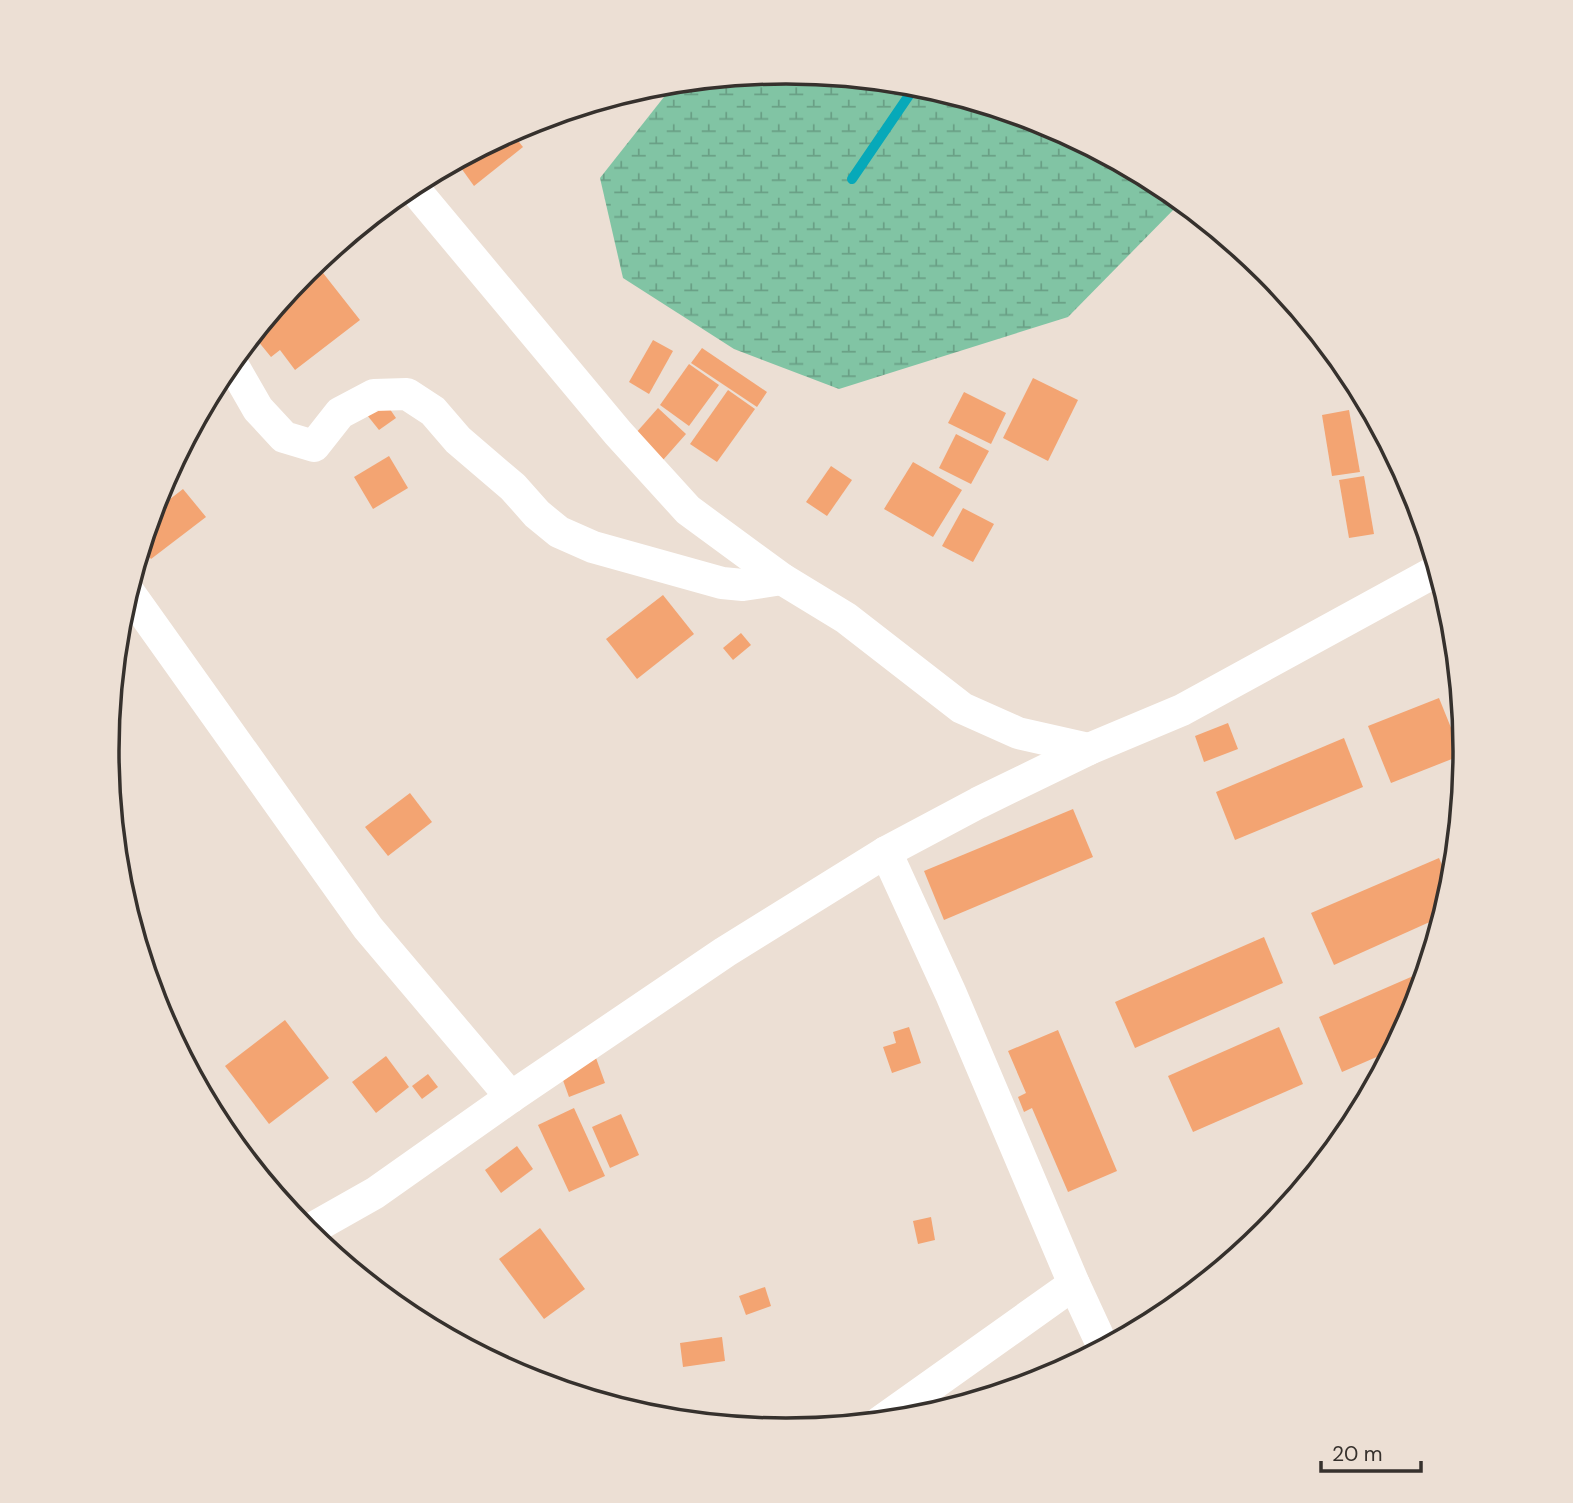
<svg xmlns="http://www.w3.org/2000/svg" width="1573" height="1503" font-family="'DM Sans',sans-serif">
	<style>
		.wetland { fill: url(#wetland-marsh) }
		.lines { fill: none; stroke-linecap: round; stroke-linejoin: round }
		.stream { stroke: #07a9b9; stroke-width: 10 }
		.building { fill: #f3a472 }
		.minor { stroke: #fff; stroke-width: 32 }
		.rim { fill: none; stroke: #36312d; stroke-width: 3.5 }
	</style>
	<defs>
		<pattern id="wetland-marsh" width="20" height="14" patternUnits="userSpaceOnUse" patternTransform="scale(1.75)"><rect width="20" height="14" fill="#81c4a4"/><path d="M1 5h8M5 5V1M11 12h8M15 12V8" fill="none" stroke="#6aa086"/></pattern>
	</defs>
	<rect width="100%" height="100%" fill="#ecdfd4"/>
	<path class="wetland" d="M787,72l133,13 127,39 117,63 18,14 -114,116 -229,72 -105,-40 -111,-71 -23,-100 75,-95z"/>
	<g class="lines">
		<path class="stream" d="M852,179l64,-94"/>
	</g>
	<g class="building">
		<path d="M511,132l12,15 -49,39 -18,-25z"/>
		<path d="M316,264l44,56 -65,50 -15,-20 -9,7 -18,-22 50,-60z"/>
		<path d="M653,340l20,11 -24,43 -20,-12z"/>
		<path d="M702,348l65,44 -10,15 -66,-44z"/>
		<path d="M689,364l30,21 -30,41 -29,-21z"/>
		<path d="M1033,378l45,22 -30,61 -45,-23z"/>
		<path d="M728,390l27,19 -38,53 -27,-18z"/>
		<path d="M964,392l42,21 -15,31 -43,-21z"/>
		<path d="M385,402l11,16 -17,12 -12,-15z"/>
		<path d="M658,408l28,26 -23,26 -28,-26z"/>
		<path d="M1349,410l11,62 -28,4 -10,-61z"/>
		<path d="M956,434l33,17 -18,33 -32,-16z"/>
		<path d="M389,456l19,32 -35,21 -19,-32z"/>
		<path d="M913,462l49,28 -29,47 -49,-28z"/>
		<path d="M831,466l21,14 -25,36 -21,-14z"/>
		<path d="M1364,476l10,58 -25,4 -10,-58z"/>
		<path d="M183,489l23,28 -55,42 -9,-12 10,-34z"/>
		<path d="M963,508l31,16 -21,38 -31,-16z"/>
		<path d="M663,595l31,39 -57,45 -31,-40z"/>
		<path d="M741,633l10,12 -18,15 -10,-12z"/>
		<path d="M1439,698l23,57 -71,28 -23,-57z"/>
		<path d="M1228,723l10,26 -34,13 -9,-26z"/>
		<path d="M1344,738l19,49 -128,53 -19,-48z"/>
		<path d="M410,793l22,29 -44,34 -23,-29z"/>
		<path d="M1073,809l20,48 -149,63 -20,-49z"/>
		<path d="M1439,858l13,30 -9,28 -109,49 -23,-52z"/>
		<path d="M1264,937l19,46 -148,65 -20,-46z"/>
		<path d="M1427,970l-13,42 -19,37 -53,23 -23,-55z"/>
		<path d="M285,1020l44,58 -60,46 -44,-58z"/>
		<path d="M909,1027l12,36 -29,10 -9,-26 13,-4 -3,-11z"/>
		<path d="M1279,1027l24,57 -110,48 -25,-56z"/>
		<path d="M1058,1030l59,141 -49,21 -36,-84 -8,4 -6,-15 8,-4 -18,-42z"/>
		<path d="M386,1056l23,31 -33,26 -24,-31z"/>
		<path d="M596,1058l9,25 -36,14 -9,-25z"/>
		<path d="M428,1074l10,13 -16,12 -10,-13z"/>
		<path d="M574,1108l31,68 -36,16 -31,-67z"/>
		<path d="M621,1114l18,41 -29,13 -18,-41z"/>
		<path d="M517,1146l16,23 -32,24 -16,-23z"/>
		<path d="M931,1217l4,23 -17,4 -5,-23z"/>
		<path d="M540,1228l45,61 -41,30 -45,-60z"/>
		<path d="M765,1287l6,19 -25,9 -7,-19z"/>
		<path d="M722,1337l3,24 -42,6 -3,-24z"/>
	</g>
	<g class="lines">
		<g class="minor">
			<path d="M411,185l207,248 70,77 94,69 64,39 116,90 56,25 71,16"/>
			<path d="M231,362l27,47 26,28 30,9 26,-33 34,-18 33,-1 26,17 25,29 55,47 24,27 22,18 34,15 129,36 21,2 39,-6"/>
			<path d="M128,591l240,337 143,169"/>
			<path d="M886,852l65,142 123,290 30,65"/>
			<path d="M306,1232l69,-39 136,-96 214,-145 161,-100 92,-49 111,-54 93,-39 256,-140"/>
			<path d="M880,1422l194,-138"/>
		</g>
	</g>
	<path d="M0 0H1573V1503H0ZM119 751a667 667 0 1 1 1334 0a667 667 0 1 1-1334 0Z" fill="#ecdfd4" fill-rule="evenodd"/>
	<path class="rim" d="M119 751a667 667 0 1 1 1334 0a667 667 0 1 1-1334 0Z"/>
	<path d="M1321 1461v10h100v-10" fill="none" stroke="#36312d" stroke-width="3.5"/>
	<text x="1332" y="1461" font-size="21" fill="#36312d" stroke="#ecdfd4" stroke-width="5" paint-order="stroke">20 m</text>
</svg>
